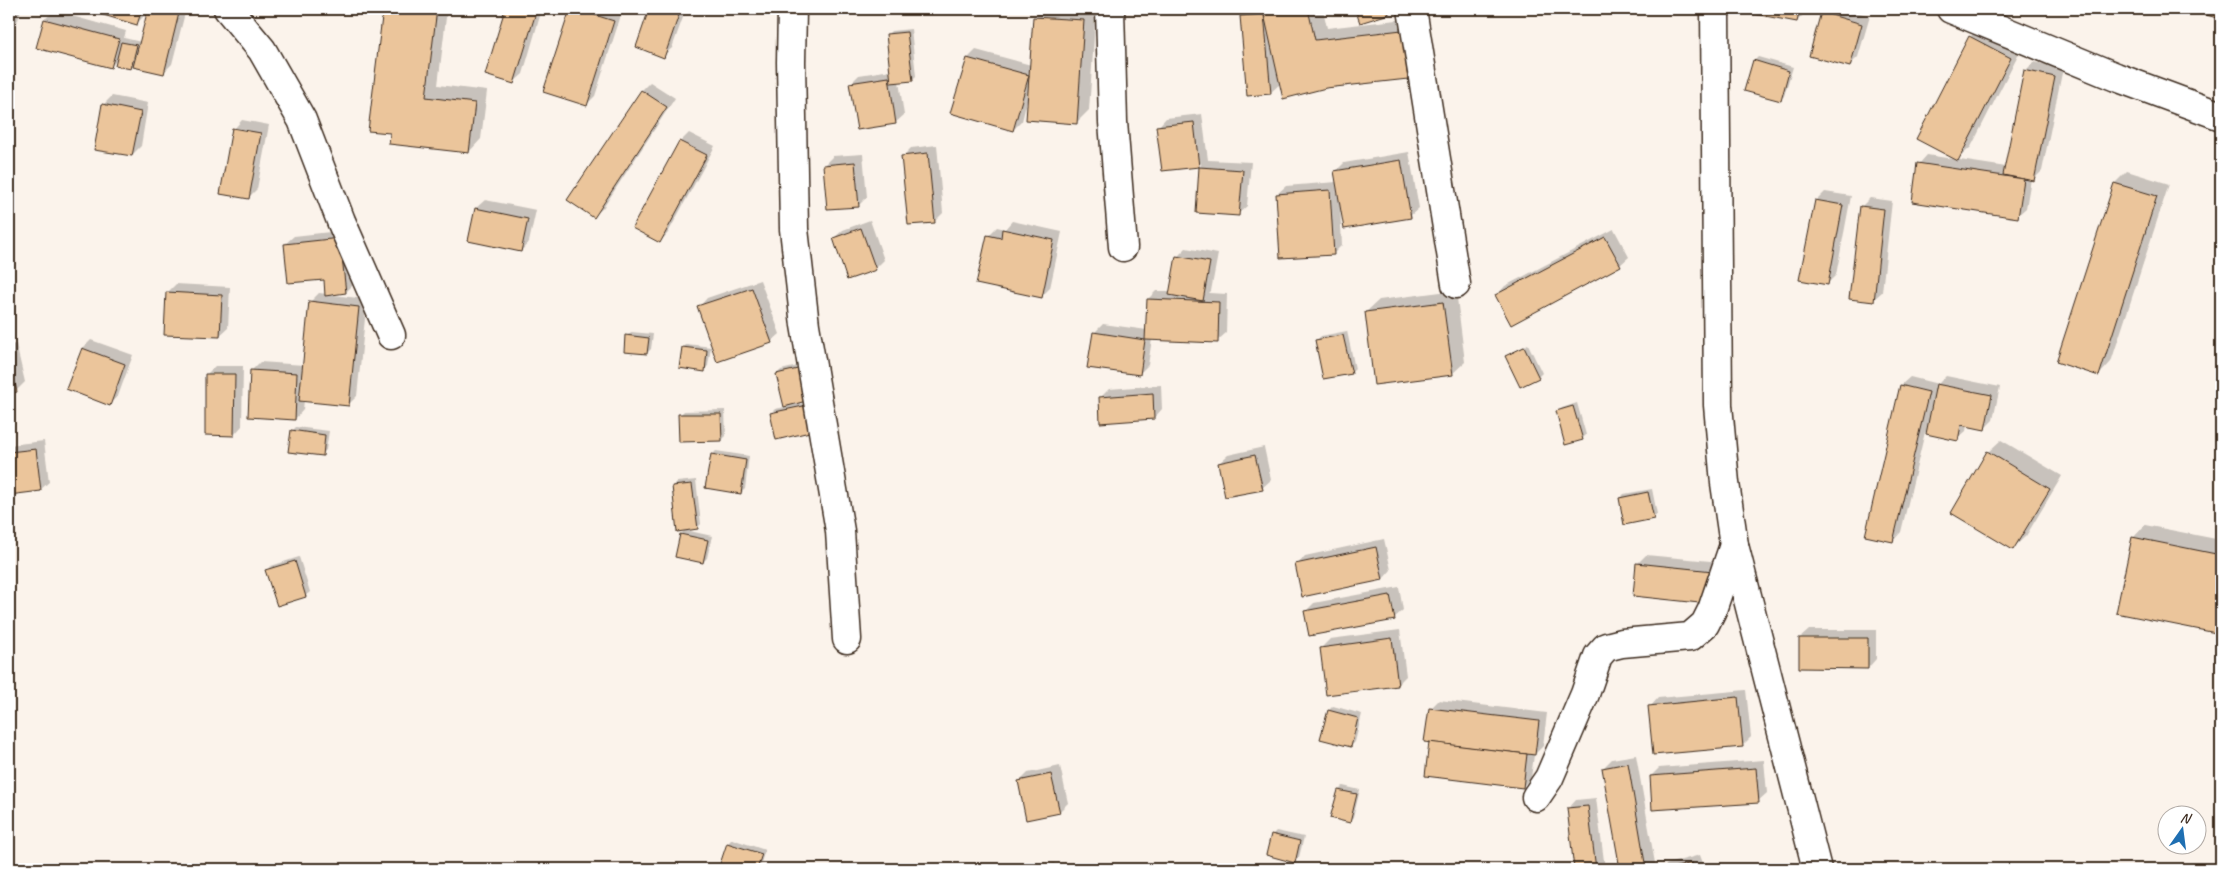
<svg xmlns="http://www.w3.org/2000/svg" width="2230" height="878" font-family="Caveat,sans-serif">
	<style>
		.shadow { fill: #0003 }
		.building { fill: #ebc59b; stroke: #3b2a1e }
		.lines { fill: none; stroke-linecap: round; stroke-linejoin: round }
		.street-casing { stroke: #3b2a1e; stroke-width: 31 }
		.secondary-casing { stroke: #3b2a1e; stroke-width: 31 }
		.street { stroke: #fff; stroke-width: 28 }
		.secondary { stroke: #fff; stroke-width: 28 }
	</style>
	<rect width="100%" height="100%" fill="#fbf3eb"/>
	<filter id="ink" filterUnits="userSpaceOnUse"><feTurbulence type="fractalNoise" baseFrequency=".02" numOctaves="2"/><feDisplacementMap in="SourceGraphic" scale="10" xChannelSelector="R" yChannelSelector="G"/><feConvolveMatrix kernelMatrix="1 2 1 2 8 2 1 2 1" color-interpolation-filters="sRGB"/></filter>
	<g filter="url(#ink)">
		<g class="shadow">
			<path d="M9,9h12l-3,11 -9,9z"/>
			<path d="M87,9h99l-14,55 -9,9 -30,-8 -2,3 -13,-9 -8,8 -65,-48 9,-8 72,20 -2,7 17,4 7,-30 -11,11z"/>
			<path d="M384,9h63l-9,76 49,6 -6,48 -12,13 -78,-20 -21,-2z"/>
			<path d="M507,9h35l-19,65 -9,8 -27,-8z"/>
			<path d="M571,9h40l11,3 -27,84 -9,9 -41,-13z"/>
			<path d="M651,9h35l-14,39 -9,8 -26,-9z"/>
			<path d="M1043,9h53l-7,101 -13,13 -49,-22 -5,20 -9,9 -45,-72 8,-8 55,15 3,-47z"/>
			<path d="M1249,9h74l4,19 87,-10 6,47 -13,13 -126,5 -11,10 -28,-77z"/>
			<path d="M1356,9h36l-4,3 -27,10z"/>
			<path d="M1751,9h55v3l-9,9 -47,-9z"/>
			<path d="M1827,9h19l24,7 -12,41 -9,9 -27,-53z"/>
			<path d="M2190,9h31v3l-4,4z"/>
			<path d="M1983,25l40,20 -52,102 -13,12 12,-122z"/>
			<path d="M911,29l5,47 -4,4 -13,1 5,34 -9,8 -44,-40 8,-8 32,-5 -4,-35 4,-4z"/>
			<path d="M1758,57l35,10 -9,29 -4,4 -26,-39z"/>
			<path d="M2034,62l29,6 -21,103 -9,9 -2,-1 -5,29 -9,8 -98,-52 8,-9 79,12 19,-96z"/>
			<path d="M650,82l25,16 -72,110 -9,8 48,-126z"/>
			<path d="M112,96l36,7 -7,43 -9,9 -29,-50z"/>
			<path d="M1202,114l6,46 43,2 -4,44 -9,8 -41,-3 4,-48 -2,2 -41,-38 8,-9z"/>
			<path d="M242,120l27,5 -12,64 -9,9 -14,-69z"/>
			<path d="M689,133l26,13 -47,87 -8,9 20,-100z"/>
			<path d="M937,145l6,68 -8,8 -32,-65 8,-8z"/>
			<path d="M1409,152l10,56 -9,8 -70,-10 2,39 -8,8 -57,-59 9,-8 51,-4 -1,-11 8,-8z"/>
			<path d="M863,154l4,43 -9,9 -34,-41 9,-9z"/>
			<path d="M2127,171l42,13 -58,178 -12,13 16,-192z"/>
			<path d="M1825,192l26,4 -15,79 -9,9 -26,-5 16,-79z"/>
			<path d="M1870,198l22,3 -10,91 -9,8 -12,-93z"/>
			<path d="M485,200l51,10 -7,32 -8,9 -45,-43z"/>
			<path d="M870,220l14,40 -9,9 -41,-31 9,-8z"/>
			<path d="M1012,221l50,11 -12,56 -8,8 -54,-60 9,-9 8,2z"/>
			<path d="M1614,229l15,28 -9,8 -123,30 8,-9z"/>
			<path d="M348,230l6,54 -8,8 -14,3 35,4 -10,97 -9,9 -44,-5 -1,10 -8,9 -44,-48 9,-9 44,3 6,-63 9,-9 8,1 -2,-16 -40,-34 9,-8z"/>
			<path d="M1186,248l32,6 -7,37 -2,2 18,1 -1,39 -9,8 -65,-2 -4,26 -9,9 -45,-41 9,-9 44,6 1,-31 8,-8h15l6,-34z"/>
			<path d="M760,280l20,54 -9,8 -72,-35 8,-9z"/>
			<path d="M176,284l54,3 -2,41 -9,8 -52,-43z"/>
			<path d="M1456,290l9,72 -13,12 -86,-62 13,-12z"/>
			<path d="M1347,331l8,38 -4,4 -34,-33 4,-4z"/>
			<path d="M631,332l22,2 -2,15 -4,4 -20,-17z"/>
			<path d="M91,340l42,15 -15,41 -9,8 -41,-15 15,-41z"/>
			<path d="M16,344l9,38 -9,9 -7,1v-47z"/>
			<path d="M687,344l24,3 -3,19 -4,4 -21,-22z"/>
			<path d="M1528,344l14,29 -4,4 -32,-21z"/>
			<path d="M806,364l-6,37v3l12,-3 6,25 -47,-13 4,-4 10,-2 -8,-33 4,-4z"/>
			<path d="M215,366h28l-1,60 -8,9 -27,-61z"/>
			<path d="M1946,376l54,11 -7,33 -9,9 -17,-4 -1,6 -9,8 -32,-7 -24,100 -8,9 -27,-6 35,-150 9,-8 28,7z"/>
			<path d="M1161,385l1,24 -8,9 -54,-20 9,-9z"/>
			<path d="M1577,403l9,32 -4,4 -24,-27 4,-4z"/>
			<path d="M725,410l1,26 -4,4 -42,-25 4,-4z"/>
			<path d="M296,427l33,4 -3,19 -4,4 -30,-23z"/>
			<path d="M2001,440l61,36 -36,60 -13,12 -25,-96z"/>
			<path d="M44,441l5,41 -9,8 -31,4v-49z"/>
			<path d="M1264,447l7,33 -9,8 -43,-25 9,-8z"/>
			<path d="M716,451l33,5 -4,33 -4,4 -29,-38z"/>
			<path d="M696,480l5,44 -4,4 -24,-42 4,-4z"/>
			<path d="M1652,489l5,25 -4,4 -33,-20 4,-4z"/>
			<path d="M2145,525l76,15v93l-103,-21 15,-74z"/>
			<path d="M685,530l27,6 -5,22 -4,4 -22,-28z"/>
			<path d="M1384,539l7,31 -8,9 -80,17 -6,-31 8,-9z"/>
			<path d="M1646,555l75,7 -3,32 -81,-30z"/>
			<path d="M299,557l11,35 -5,4 -38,-26 4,-4z"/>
			<path d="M1399,587l4,23 -9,8 -89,-6 9,-9z"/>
			<path d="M1400,630l6,46 -8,8 -77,-36 9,-9z"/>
			<path d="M1809,630h67v29l-8,9 -68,-30z"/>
			<path d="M1746,690l5,47 -9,9 -92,-39 8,-9z"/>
			<path d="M1439,700l108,13 -4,33 -9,9 -3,23 -9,9 -91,-46 -1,-32z"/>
			<path d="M1333,706l29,8 -7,28 -4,4 -22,-36z"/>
			<path d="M1636,755l20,114h-35l-18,-101 9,-9z"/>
			<path d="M1764,760l3,33 -9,8 -107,-25 8,-8z"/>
			<path d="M1060,766l8,37 -9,9 -40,-30 9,-9z"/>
			<path d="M1343,786l17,4 -7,28 -4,4 -17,-5 7,-27z"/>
			<path d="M1596,798l9,71h-29l-8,-60 8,-9z"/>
			<path d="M1276,831l28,6 -5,20 -4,4 -23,-26z"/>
			<path d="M732,839l33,11 -6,19h-30l-9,-3 8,-23z"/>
			<path d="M1700,855l5,14h-42l4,-5z"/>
			<path d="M1054,863l3,6h-18z"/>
		</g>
		<g class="building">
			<path d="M9,9h7l-6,22 -1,-1z"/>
			<path d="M83,9h59l-5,16z"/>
			<path d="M148,9h32l-16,65 -31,-7z"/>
			<path d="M383,9h54l-11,88 49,6 -6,50 -80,-9 1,-11 -22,-2z"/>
			<path d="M505,9h32l-23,75 -29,-9z"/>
			<path d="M570,9h6l38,12 -27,85 -44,-14z"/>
			<path d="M649,9h32l-17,49 -28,-11z"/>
			<path d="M1289,9h19l7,31 87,-10 6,49 -82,9 -43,11 -19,-85z"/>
			<path d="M1355,9h33l1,5 -29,9z"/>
			<path d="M1749,9h51l-3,13 -48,-9z"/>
			<path d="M2185,9h35l-3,9z"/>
			<path d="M1821,12l41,12 -12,43 -41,-11z"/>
			<path d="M1264,14l7,80 -24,2 -7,-80z"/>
			<path d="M1033,17l51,3 -7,104 -51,-4z"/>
			<path d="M44,19l75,20 -8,29 -75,-20z"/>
			<path d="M907,32l6,49 -22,2 -5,-49z"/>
			<path d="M1969,36l42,22 -53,103 -42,-22z"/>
			<path d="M121,42l16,3 -6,24 -16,-3z"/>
			<path d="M967,58l62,17 -16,56 -63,-18z"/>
			<path d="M1753,60l36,11 -8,30 -37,-10z"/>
			<path d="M2024,70l31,7 -21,104 -31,-6z"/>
			<path d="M889,77l7,47 -39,6 -8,-47z"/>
			<path d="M641,90l26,17 -73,111 -27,-18z"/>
			<path d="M102,104l39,8 -9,44 -38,-6z"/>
			<path d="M1194,122l5,45 -37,4 -6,-45z"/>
			<path d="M232,128l29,5 -12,66 -29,-5z"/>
			<path d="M679,141l28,14 -47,88 -28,-15z"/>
			<path d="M928,153l7,70 -27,2 -7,-69z"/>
			<path d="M1401,160l10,58 -67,11 -10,-58z"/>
			<path d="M855,162l4,45 -32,2 -4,-44z"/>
			<path d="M1917,163l107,16 -6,39 -106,-16z"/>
			<path d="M1199,167l44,3 -4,46 -43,-3z"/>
			<path d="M2114,183l43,13 -58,180 -43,-14z"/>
			<path d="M1330,190l4,65 -54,3 -4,-64z"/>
			<path d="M1815,200l28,5 -15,80 -29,-5z"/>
			<path d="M1860,206l24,3 -10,93 -25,-3z"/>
			<path d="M475,208l53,11 -7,33 -53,-11z"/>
			<path d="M861,228l15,42 -29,10 -14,-42z"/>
			<path d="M1002,229l52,11 -12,58 -66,-14 11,-49 14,3z"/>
			<path d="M1605,237l16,29 -110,59 -16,-30z"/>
			<path d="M340,238l6,55 -21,3 -1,-16 -36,3 -4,-39z"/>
			<path d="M1176,256l34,6 -7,39 -34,-6z"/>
			<path d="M752,288l20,55 -55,19 -20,-56z"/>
			<path d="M166,292l56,3 -2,42 -56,-2z"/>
			<path d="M1147,299l72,3 -1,41 -73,-3z"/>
			<path d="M309,301l50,6 -10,99 -50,-5z"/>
			<path d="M1443,302l10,73 -79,10 -9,-73z"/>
			<path d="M1093,332l52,8 -5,35 -53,-7z"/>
			<path d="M625,335l24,3 -2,16 -23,-2z"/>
			<path d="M1343,335l9,39 -29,5 -8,-39z"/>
			<path d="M682,347l25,3 -2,22 -26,-4z"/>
			<path d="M1524,347l15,31 -19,9 -15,-31z"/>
			<path d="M82,348l43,16 -15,42 -44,-17z"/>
			<path d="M9,357l8,35 -8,2z"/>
			<path d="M802,368l8,32 -26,7 -8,-33z"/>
			<path d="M250,370l47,3 -2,47 -47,-3z"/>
			<path d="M205,374h30l-1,62 -29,-1z"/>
			<path d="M1936,384l56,11 -7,35 -24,-5 -3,16 -32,-7z"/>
			<path d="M1900,385l29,7 -36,150 -28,-6z"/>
			<path d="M1153,393l1,26 -54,4 -1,-26z"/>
			<path d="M808,405l6,26 -38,9 -6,-27z"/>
			<path d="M1573,406l10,34 -18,5 -9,-34z"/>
			<path d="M678,414h43l1,27 -43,1z"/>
			<path d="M291,430l34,5 -2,21 -35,-4z"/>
			<path d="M36,449l5,42 -32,4v-43z"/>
			<path d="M1987,451l63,38 -37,61 -62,-37z"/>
			<path d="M711,454l35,6 -5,34 -36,-6z"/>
			<path d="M1255,455l8,35 -38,7 -7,-34z"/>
			<path d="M692,484l6,45 -21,3 -5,-46z"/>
			<path d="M1648,492l6,27 -30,6 -5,-27z"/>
			<path d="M680,534l28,6 -5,23 -28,-6z"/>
			<path d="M2132,537l89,18v79l-105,-21z"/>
			<path d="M1376,547l7,33 -81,17 -7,-33z"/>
			<path d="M295,561l11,36 -29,9 -12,-36z"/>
			<path d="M1636,563l77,8 -4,33 -76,-8z"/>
			<path d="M1390,595l5,25 -86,16 -5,-25z"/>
			<path d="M1392,638l6,48 -72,9 -6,-47z"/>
			<path d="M1799,638h69v31l-69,-1z"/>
			<path d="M1738,697l5,50 -90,8 -5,-49z"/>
			<path d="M1429,708l110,13 -4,34 -111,-13z"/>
			<path d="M1328,710l30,8 -7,29 -31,-8z"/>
			<path d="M1429,742l98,12 -4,34 -98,-12z"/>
			<path d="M1628,763l18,106h-26l-18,-101z"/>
			<path d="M1756,768l3,35 -107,7 -2,-34z"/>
			<path d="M1051,774l9,39 -34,7 -8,-39z"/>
			<path d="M1338,790l19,4 -7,29 -20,-5z"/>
			<path d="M1588,806l8,63h-22l-7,-61z"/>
			<path d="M1271,834l29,7 -5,22 -29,-8z"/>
			<path d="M727,843l35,11 -5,15h-32l-6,-2z"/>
			<path d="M1692,863l2,6h-25z"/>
		</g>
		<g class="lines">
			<g class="street-casing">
				<g id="street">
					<path d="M228,9l34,41 40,70 39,101 50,114"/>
					<path d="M792,9l-1,53 3,167 11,96 35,206 7,108"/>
					<path d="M1110,9l3,113 10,125"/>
					<path d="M1412,9l44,275"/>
					<path d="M1715,9l3,396 7,78 9,62 83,324"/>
					<path d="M1536,797l13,-19 36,-84 13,-38 8,-9 16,-4 68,-6 15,-13 7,-14 22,-65"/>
				</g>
			</g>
			<g class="secondary-casing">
				<path id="secondary" d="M1951,9l165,68 105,39"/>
			</g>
			<use href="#street" class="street"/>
			<use href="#secondary" class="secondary"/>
		</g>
	</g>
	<rect width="2230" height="878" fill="none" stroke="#fff" stroke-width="30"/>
	<rect x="15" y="15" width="2200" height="848" fill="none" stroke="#3b2a1e" stroke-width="2" filter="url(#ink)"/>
	<g transform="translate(2182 830) rotate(14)"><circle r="24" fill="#ffffff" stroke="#b1aaa5"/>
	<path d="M0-4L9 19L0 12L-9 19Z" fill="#1f6fb2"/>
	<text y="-8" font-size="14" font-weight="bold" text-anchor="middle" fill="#3b2a1e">N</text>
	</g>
</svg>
